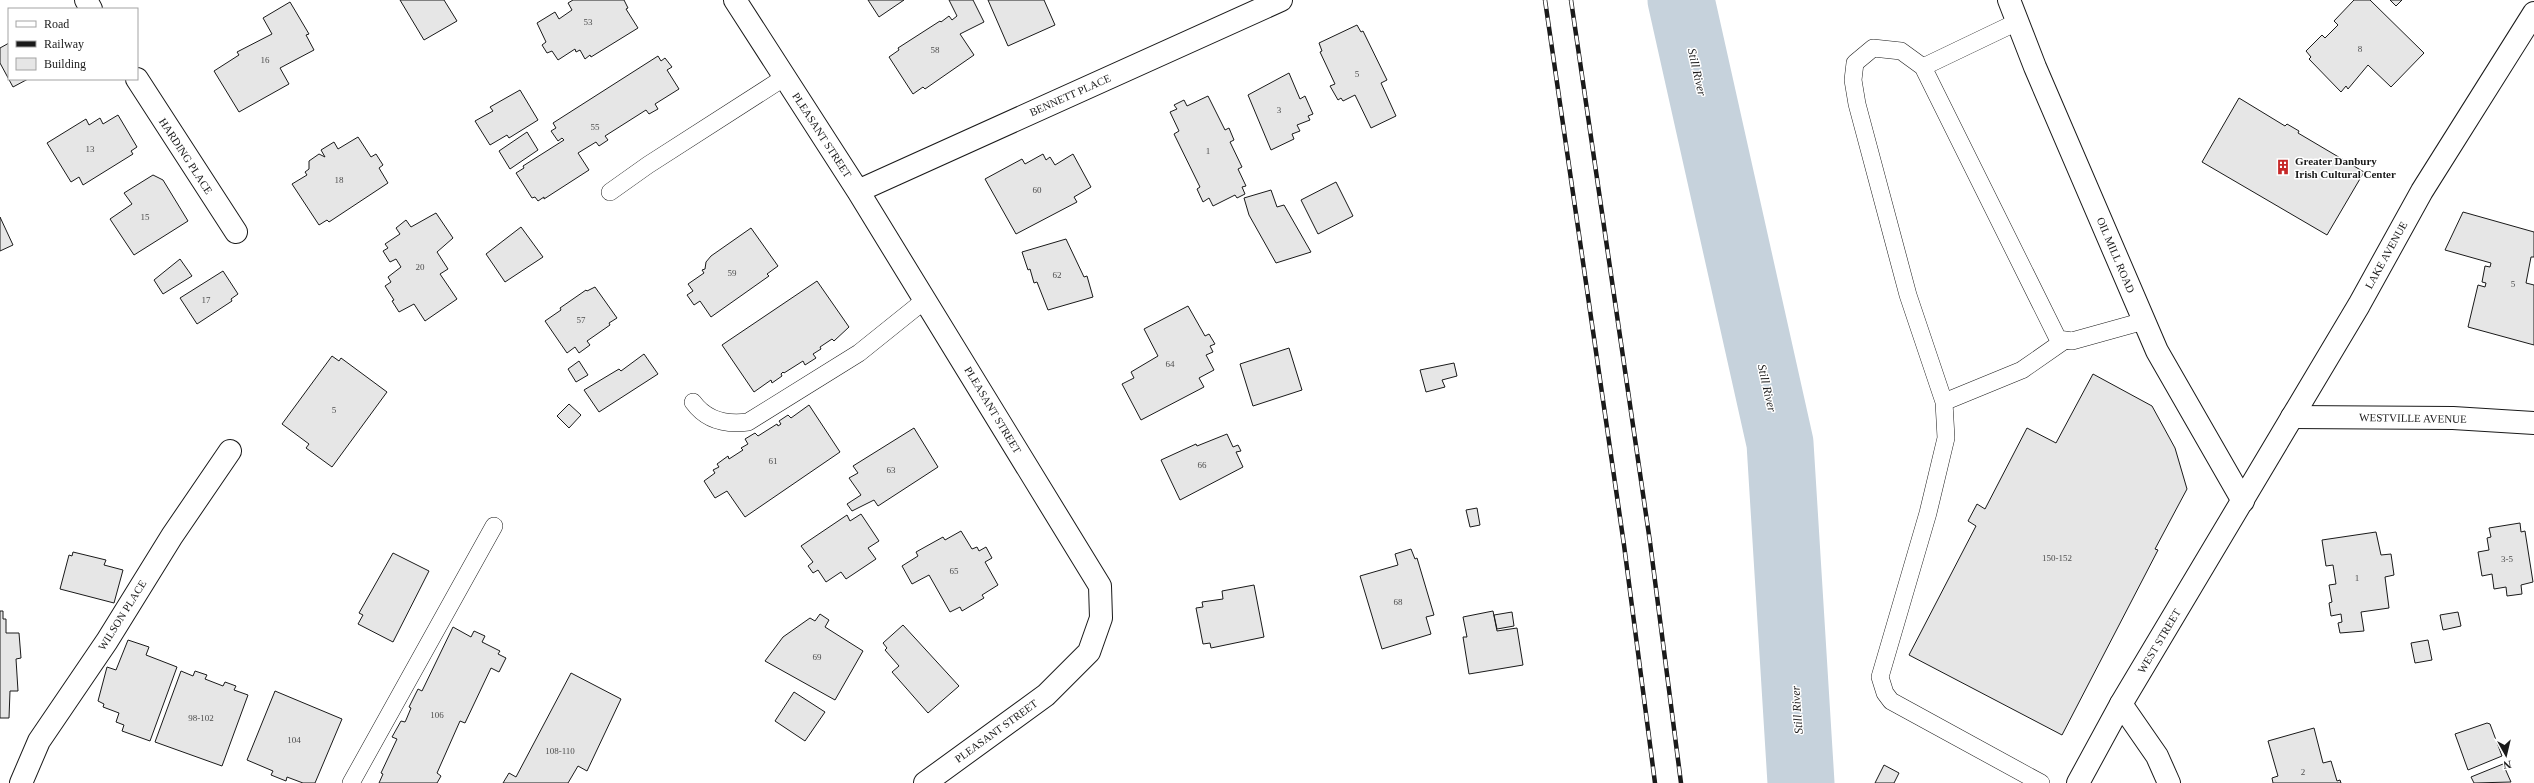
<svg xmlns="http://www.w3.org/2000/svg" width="2534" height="783" font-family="'Times New Roman',serif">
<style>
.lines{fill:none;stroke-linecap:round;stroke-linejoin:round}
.river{stroke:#c6d2dc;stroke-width:67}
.building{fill:#e6e6e6;stroke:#1a1a1a}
.service-casing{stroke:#1a1a1a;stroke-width:18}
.minor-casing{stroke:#1a1a1a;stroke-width:24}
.primary-casing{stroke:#1a1a1a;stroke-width:24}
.service{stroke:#fff;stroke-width:17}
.minor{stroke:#fff;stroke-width:22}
.primary{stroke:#fff;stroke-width:22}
.rail-casing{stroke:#1a1a1a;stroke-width:4.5}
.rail{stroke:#fff;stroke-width:3;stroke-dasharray:9;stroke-linecap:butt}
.labels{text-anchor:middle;stroke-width:3;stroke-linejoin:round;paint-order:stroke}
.number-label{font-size:9px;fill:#4d4d4d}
.street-label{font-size:11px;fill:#1a1a1a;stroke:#fff}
.poi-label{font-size:11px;font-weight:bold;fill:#1a1a1a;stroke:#fff;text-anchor:start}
.water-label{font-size:12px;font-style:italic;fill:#1a1a1a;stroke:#fff}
</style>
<rect width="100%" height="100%" fill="#fff"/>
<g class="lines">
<path class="river" d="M 1681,0 L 1780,443 L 1801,783"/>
</g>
<path class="building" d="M 400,0 L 444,0 L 457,21 L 424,40 Z
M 573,0 L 624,0 L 628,8 L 626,9 L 638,28 L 591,57 L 590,55 L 585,59 L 580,50 L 576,52 L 575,49 L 558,60 L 552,51 L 547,53 L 542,45 L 546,42 L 537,23 L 555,12 L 559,19 L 572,10 L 568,3 Z
M 868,0 L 904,0 L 879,17 Z
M 949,0 L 973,0 L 984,22 L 960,34 L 974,55 L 925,89 L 923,87 L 913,94 L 889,57 L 899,50 L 898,48 L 940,21 L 941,22 L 949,16 L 952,20 L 957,16 Z
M 988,0 L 1044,0 L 1055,25 L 1008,46 Z
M 2354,0 L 2370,0 L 2424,53 L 2391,87 L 2368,65 L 2348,89 L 2346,86 L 2341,92 L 2309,59 L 2311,57 L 2306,51 L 2322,35 L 2325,38 L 2338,25 L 2334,21 Z
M 2390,0 L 2402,0 L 2396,6 Z
M 290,2 L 309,34 L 306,35 L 314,50 L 280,68 L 289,84 L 239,112 L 214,71 L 239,55 L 237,52 L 272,34 L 263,18 Z
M 1357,25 L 1361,32 L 1363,31 L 1387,80 L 1381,83 L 1396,116 L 1371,128 L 1355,95 L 1343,101 L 1341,98 L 1338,100 L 1330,86 L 1335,84 L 1320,52 L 1322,51 L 1319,43 Z
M 9,43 L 9,79 L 28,79 L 13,87 L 0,63 L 0,48 Z
M 658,56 L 661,61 L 665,58 L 672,67 L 667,70 L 679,89 L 655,104 L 658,109 L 649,114 L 646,110 L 605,136 L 608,140 L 599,146 L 596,142 L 578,153 L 589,170 L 544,199 L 544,197 L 538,201 L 535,197 L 532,198 L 516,173 L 524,168 L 523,166 L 564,140 L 562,138 L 558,141 L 551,131 L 556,128 L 553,123 Z
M 1289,73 L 1300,99 L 1305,96 L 1313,114 L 1308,116 L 1310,120 L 1297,125 L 1300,131 L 1292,134 L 1294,139 L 1271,150 L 1248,95 Z
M 520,90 L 538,120 L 509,138 L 507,135 L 490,145 L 475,121 L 493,111 L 490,107 Z
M 1208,96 L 1225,130 L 1229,128 L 1234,140 L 1230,142 L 1242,167 L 1238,169 L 1246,186 L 1242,187 L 1245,194 L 1237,198 L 1235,195 L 1213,206 L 1209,198 L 1203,202 L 1197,189 L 1200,187 L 1174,134 L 1179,131 L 1170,112 L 1177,109 L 1174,105 L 1184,100 L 1187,106 Z
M 2239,98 L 2285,126 L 2287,124 L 2299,131 L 2298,133 L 2364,172 L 2327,235 L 2202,162 Z
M 118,115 L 137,147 L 131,151 L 133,154 L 83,185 L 79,177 L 71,182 L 47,143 L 86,119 L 89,125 L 100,118 L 103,124 Z
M 527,132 L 538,150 L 510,169 L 499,151 Z
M 358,137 L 371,157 L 376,154 L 383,165 L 379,168 L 388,183 L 329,222 L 327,220 L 319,225 L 292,184 L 307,175 L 305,172 L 309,169 L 309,161 L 319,154 L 325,157 L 321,150 L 334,142 L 338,149 Z
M 1043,154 L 1046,160 L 1050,157 L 1055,165 L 1073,154 L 1091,187 L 1074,197 L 1077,202 L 1016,234 L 985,179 L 1022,159 L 1025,164 Z
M 153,175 L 163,180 L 188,221 L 134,255 L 110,219 L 132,204 L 124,193 Z
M 1336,182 L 1353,216 L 1318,234 L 1301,200 Z
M 1271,190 L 1277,207 L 1284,205 L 1311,252 L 1276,263 L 1249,215 L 1244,198 Z
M 2463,212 L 2534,232 L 2534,257 L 2531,257 L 2526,283 L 2534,285 L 2534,345 L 2468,327 L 2478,285 L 2485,287 L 2486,283 L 2482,282 L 2485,266 L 2490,267 L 2491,263 L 2445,250 Z
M 436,213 L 453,238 L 437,252 L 448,269 L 440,274 L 457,299 L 425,321 L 414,304 L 399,312 L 392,301 L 394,300 L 385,286 L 391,282 L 388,277 L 401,267 L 396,259 L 390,262 L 383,251 L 388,248 L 385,244 L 400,234 L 396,228 L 406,220 L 411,227 Z
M 0,217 L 13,245 L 0,251 Z
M 521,227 L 543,257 L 505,282 L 486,254 Z
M 751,228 L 778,266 L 767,274 L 769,276 L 711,317 L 700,301 L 694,305 L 687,295 L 693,291 L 688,284 L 704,273 L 702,270 L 705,269 L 706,262 L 711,256 Z
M 1066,239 L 1084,277 L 1087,276 L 1093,297 L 1048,310 L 1037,282 L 1034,283 L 1030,269 L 1028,270 L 1022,252 Z
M 180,259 L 192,276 L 163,294 L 154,280 Z
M 223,271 L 238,294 L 231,299 L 232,301 L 197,324 L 180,298 Z
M 817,281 L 849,327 L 834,341 L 832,339 L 820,347 L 821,349 L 813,354 L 816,358 L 805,365 L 803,361 L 784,373 L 783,372 L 781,374 L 782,376 L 772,383 L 771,380 L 754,392 L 722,345 Z
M 595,287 L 617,318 L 609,323 L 610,325 L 587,341 L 590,345 L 579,353 L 575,347 L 567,353 L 545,321 L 561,310 L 560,308 L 586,290 L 587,291 Z
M 1188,306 L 1205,336 L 1209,334 L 1215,344 L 1210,346 L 1213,352 L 1206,355 L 1214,370 L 1199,378 L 1204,387 L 1141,420 L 1122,384 L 1134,378 L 1131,372 L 1158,356 L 1144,329 Z
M 1289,348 L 1302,390 L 1253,406 L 1240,364 Z
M 644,354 L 658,374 L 599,412 L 584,390 L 619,369 L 621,371 Z
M 332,356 L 339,361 L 341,358 L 387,392 L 332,467 L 306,448 L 309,444 L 282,424 Z
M 579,361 L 588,375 L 576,382 L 568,369 Z
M 1454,363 L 1457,376 L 1442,380 L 1445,387 L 1426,392 L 1420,370 Z
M 2093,374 L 2152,406 L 2175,448 L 2187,489 L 2155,549 L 2158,550 L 2062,735 L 1909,655 L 1976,526 L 1968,521 L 1977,504 L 1985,509 L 2027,428 L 2056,443 Z
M 569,404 L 581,415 L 569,428 L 557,416 Z
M 809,405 L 840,452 L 745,517 L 727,491 L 715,498 L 704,481 L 715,473 L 713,470 L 719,467 L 717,464 L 728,456 L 729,459 L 743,450 L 741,448 L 748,444 L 745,439 L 755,433 L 758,436 L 777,424 L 778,426 L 781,424 L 779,421 L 788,415 L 791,418 Z
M 914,428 L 938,467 L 878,506 L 874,500 L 852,511 L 847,504 L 861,495 L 849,478 L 858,473 L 853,466 Z
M 1227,434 L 1233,447 L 1238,445 L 1241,451 L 1236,452 L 1243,467 L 1180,500 L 1161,460 L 1196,444 L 1197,446 Z
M 1477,508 L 1480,525 L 1470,527 L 1466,510 Z
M 861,514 L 879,541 L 868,548 L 876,559 L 846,579 L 841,572 L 826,582 L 818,570 L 813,573 L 808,566 L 813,562 L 801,546 L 847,515 L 850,521 Z
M 2520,523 L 2521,532 L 2525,531 L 2533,582 L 2521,585 L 2522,594 L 2507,596 L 2506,587 L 2494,589 L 2492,574 L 2482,576 L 2478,552 L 2489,550 L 2487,538 L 2491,537 L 2489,528 Z
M 961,531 L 972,549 L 977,547 L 979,551 L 986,547 L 992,558 L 985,562 L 998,585 L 982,595 L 984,598 L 962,611 L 960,607 L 950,612 L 929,575 L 912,584 L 902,566 L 918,556 L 916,552 L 943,537 L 945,540 Z
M 2376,532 L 2381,555 L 2391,554 L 2394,575 L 2385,577 L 2389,608 L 2361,612 L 2364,631 L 2340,633 L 2338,623 L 2342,622 L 2341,614 L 2331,616 L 2329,603 L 2332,602 L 2329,585 L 2336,584 L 2333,565 L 2326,566 L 2322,540 Z
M 1411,549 L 1415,559 L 1417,558 L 1434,615 L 1426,617 L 1431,634 L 1382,649 L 1360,576 L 1398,565 L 1395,554 Z
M 73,552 L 106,560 L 104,565 L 123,570 L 114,603 L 60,589 L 69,555 L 72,556 Z
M 393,553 L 429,571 L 393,642 L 358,624 L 363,615 L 359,613 Z
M 1254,585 L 1264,637 L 1211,648 L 1210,643 L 1203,644 L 1196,608 L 1203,607 L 1202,602 L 1223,599 L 1222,591 Z
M 0,611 L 3,611 L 3,619 L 6,619 L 6,633 L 19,633 L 21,658 L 16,659 L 18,691 L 10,691 L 9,718 L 0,718 Z
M 1493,611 L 1497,631 L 1517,628 L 1523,665 L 1469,674 L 1463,637 L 1467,637 L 1463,617 Z
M 1512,612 L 1514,626 L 1497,629 L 1494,615 Z
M 2458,612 L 2461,626 L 2443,630 L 2440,615 Z
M 820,614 L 829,620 L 825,627 L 863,651 L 835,700 L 765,661 L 783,637 L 810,618 L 815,621 Z
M 903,625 L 959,686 L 928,713 L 892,672 L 899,666 L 885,650 L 887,648 L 883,643 Z
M 453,627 L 471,637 L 474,631 L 485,636 L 482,642 L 500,651 L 498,654 L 506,658 L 499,672 L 491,668 L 465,723 L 460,721 L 437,773 L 441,776 L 437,783 L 379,783 L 383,774 L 381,773 L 397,739 L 392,737 L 401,721 L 405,722 L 406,720 L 411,708 L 409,707 L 418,689 L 422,691 Z
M 128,640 L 149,647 L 146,655 L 177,667 L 150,741 L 122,731 L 124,725 L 116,722 L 119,713 L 103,707 L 104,704 L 98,701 L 107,667 L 116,670 Z
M 2428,640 L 2432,660 L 2415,663 L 2411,643 Z
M 181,671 L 193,676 L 195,671 L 207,675 L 205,679 L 223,686 L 225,682 L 236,686 L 234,690 L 248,695 L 222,766 L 155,742 Z
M 571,673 L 621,699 L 587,771 L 578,766 L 568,783 L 503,783 L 509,773 L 516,777 Z
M 275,691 L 342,719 L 315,783 L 303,783 L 287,777 L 286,781 L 271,775 L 273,771 L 247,760 Z
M 794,692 L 825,712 L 805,741 L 775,721 Z
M 2487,723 L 2490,724 L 2502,756 L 2468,770 L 2455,734 Z
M 2314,728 L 2323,763 L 2331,761 L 2337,781 L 2340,780 L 2341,783 L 2273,783 L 2272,778 L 2278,776 L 2268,741 Z
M 2503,764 L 2511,782 L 2474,783 L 2471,777 Z
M 1884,765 L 1899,773 L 1894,783 L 1875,783 Z"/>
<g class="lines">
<defs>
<path id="service" d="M 2017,22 L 1923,67 L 2058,339 L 2072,341 L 2144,321
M 1923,67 L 1901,51 L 1873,48 L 1855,63 L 1853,80 L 1857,104 L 1908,295 L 1944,402 L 1946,438 L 1928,513 L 1880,677 L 1885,693 L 1891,701 L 2041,783
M 610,192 L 648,165 L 785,77
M 693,402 C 706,420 726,425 748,422 L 859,353 L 925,300
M 1944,402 L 2022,370 L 2065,340
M 351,783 L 494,526"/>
<path id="minor" d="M 86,0 L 91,9
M 735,0 L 858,191 L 1100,586 L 1101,618 L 1089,652 L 1046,695 L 925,783
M 2009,0 L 2035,67 L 2157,351 L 2243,501
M 137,79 L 236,232
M 858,191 L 1281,0
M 2292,417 L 2453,418 L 2534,423
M 2121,704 L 2157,756 L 2169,783
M 21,783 L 39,741 L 107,641 L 172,536 L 230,451"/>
<path id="primary" d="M 2078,783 L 2121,704 L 2359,305 L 2422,191 L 2534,13"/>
</defs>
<use href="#service" class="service-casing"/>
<use href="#minor" class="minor-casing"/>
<use href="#primary" class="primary-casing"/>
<use href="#service" class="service"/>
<use href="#minor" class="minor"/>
<use href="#primary" class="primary"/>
<defs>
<path id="rail" d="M 1545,0 L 1624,545 L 1655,783
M 1571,0 L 1650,542 L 1681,783"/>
</defs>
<use href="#rail" class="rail-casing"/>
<use href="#rail" class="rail"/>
</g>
<defs>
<symbol id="building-bare" viewBox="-9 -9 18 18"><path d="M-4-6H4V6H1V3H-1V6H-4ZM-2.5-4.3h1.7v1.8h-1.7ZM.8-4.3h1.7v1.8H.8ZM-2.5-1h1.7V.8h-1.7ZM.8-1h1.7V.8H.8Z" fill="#c62828" stroke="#fff" stroke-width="2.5" paint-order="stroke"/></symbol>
</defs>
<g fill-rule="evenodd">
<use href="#building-bare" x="2272" y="156" width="22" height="22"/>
</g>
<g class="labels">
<g class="number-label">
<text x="588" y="25">53</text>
<text x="2360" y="52">8</text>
<text x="935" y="53">58</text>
<text x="265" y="63">16</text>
<text x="1357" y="77">5</text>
<text x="1279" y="113">3</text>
<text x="595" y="130">55</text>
<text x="90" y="152">13</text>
<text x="1208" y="154">1</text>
<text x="339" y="183">18</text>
<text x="1037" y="193">60</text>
<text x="145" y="220">15</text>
<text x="420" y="270">20</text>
<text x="732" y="276">59</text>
<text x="1057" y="278">62</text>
<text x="2513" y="287">5</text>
<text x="206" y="303">17</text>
<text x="581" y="323">57</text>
<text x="1170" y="367">64</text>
<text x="334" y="413">5</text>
<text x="773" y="464">61</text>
<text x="1202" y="468">66</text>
<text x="891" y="473">63</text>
<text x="2057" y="561">150-152</text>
<text x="2507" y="562">3-5</text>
<text x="954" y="574">65</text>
<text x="2357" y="581">1</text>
<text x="1398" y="605">68</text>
<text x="817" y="660">69</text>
<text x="437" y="718">106</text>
<text x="201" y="721">98-102</text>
<text x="294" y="743">104</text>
<text x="560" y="754">108-110</text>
<text x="2303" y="775">2</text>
</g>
<g class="street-label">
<text transform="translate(1070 95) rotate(-24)" y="4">BENNETT PLACE</text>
<text transform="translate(822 135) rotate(57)" y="4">PLEASANT STREET</text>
<text transform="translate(186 156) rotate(57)" y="4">HARDING PLACE</text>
<text transform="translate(2116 255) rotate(67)" y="4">OIL MILL ROAD</text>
<text transform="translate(2386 255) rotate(-61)" y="4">LAKE AVENUE</text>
<text transform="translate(993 410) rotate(59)" y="4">PLEASANT STREET</text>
<text transform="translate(2413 418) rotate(1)" y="4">WESTVILLE AVENUE</text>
<text transform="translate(122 615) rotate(-58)" y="4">WILSON PLACE</text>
<text transform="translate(2159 641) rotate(-59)" y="4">WEST STREET</text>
<text transform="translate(996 731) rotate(-36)" y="4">PLEASANT STREET</text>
</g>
<g class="poi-label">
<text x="2295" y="165">Greater Danbury<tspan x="2295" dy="13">Irish Cultural Center</tspan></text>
</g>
<g class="water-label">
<text transform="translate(1697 72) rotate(77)" y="4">Still River</text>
<text transform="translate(1767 388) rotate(77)" y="4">Still River</text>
<text transform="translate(1797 710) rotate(-94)" y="4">Still River</text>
</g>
</g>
<rect x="8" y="8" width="130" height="72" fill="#ffffff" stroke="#a3a3a3"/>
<rect x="16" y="21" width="20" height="6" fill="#ffffff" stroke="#a3a3a3"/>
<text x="44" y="28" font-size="12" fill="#1a1a1a">Road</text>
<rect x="16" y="41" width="20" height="6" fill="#1a1a1a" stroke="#a3a3a3"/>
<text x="44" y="48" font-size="12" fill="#1a1a1a">Railway</text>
<rect x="16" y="58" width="20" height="12" fill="#e6e6e6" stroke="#a3a3a3"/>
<text x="44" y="68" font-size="12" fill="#1a1a1a">Building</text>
<g transform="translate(2506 755) rotate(172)" stroke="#ffffff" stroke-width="3" paint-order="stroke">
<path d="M0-3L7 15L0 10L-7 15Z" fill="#1a1a1a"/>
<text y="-6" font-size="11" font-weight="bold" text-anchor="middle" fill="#1a1a1a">N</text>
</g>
</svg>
